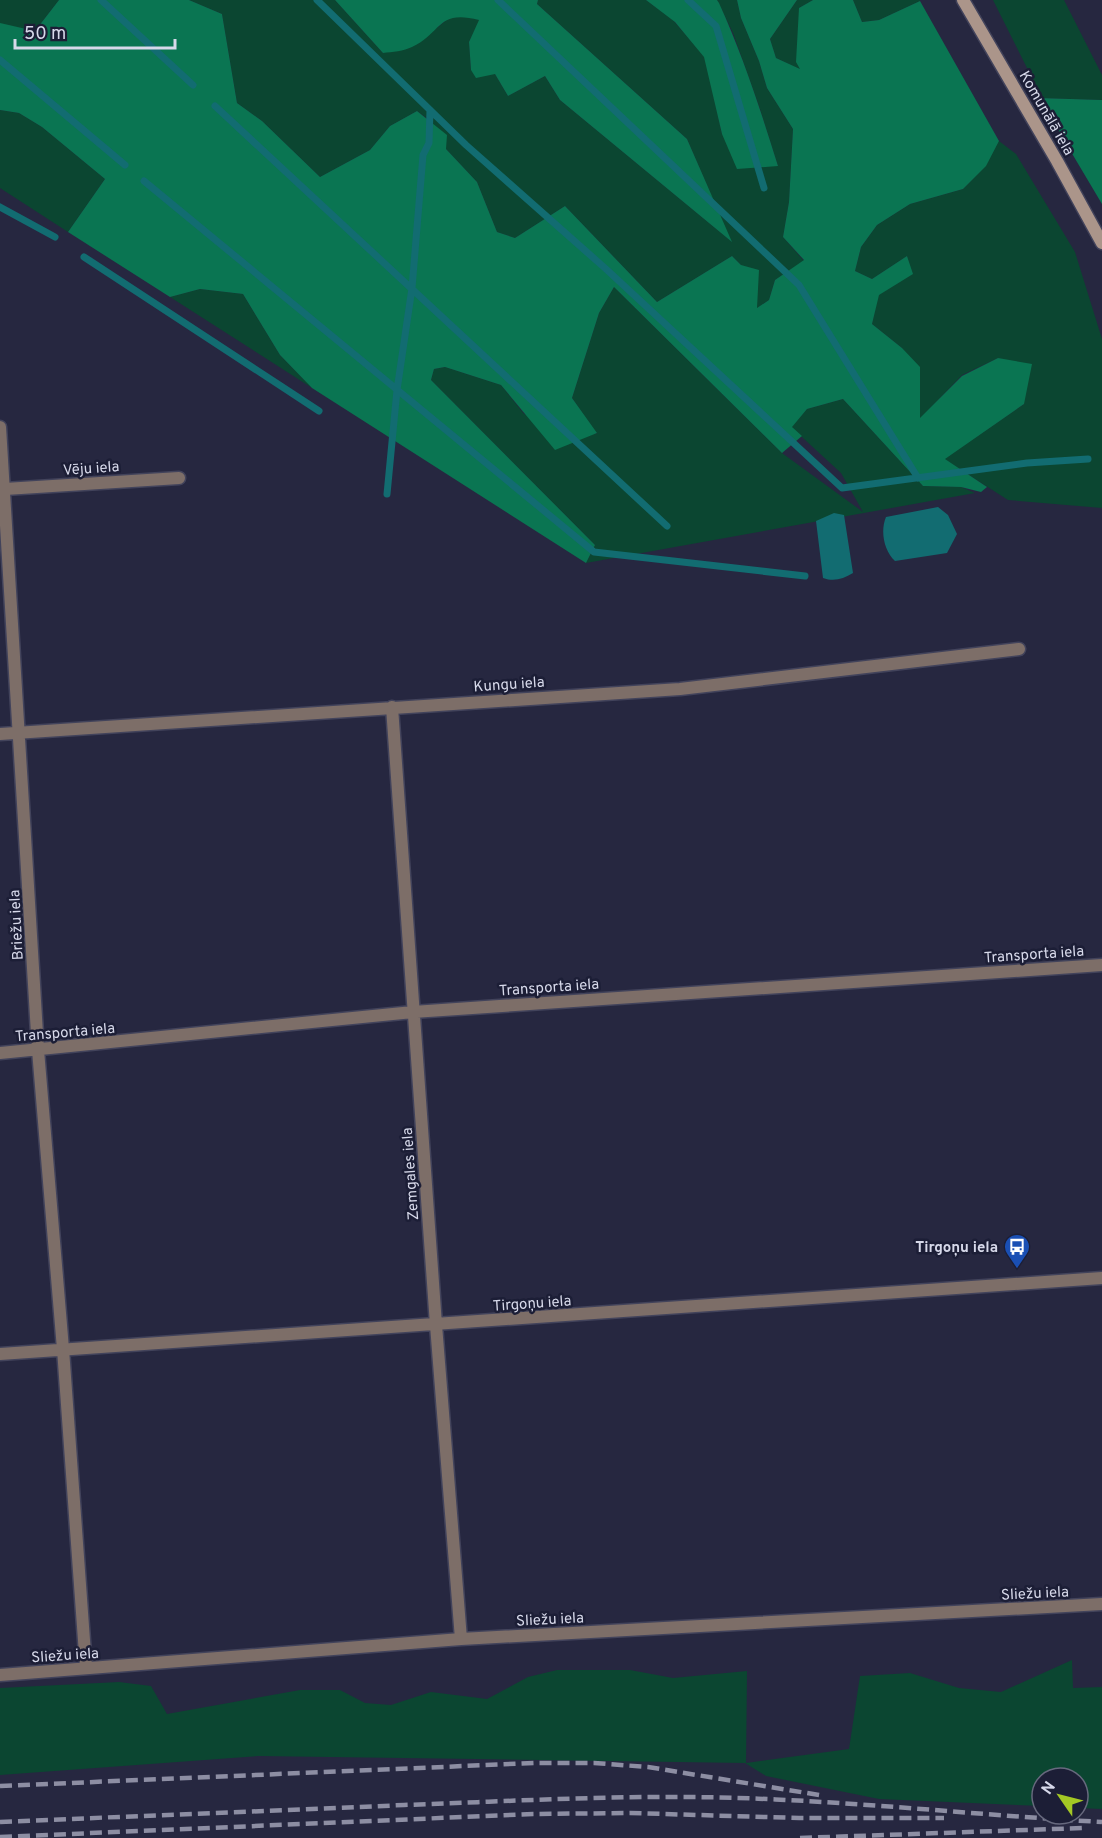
<svg xmlns="http://www.w3.org/2000/svg" width="1102" height="1838" font-family="Overpass,sans-serif">
<style>
.green{fill:#0b4631}
.forest{fill:#0a7552}
.water{fill:#126c71}
.lines{fill:none;stroke-linecap:round;stroke-linejoin:round}
.stream{stroke:#126c71;stroke-width:7}
.street-casing{stroke:#42435b;stroke-width:15}
.secondary-casing{stroke:#42435b;stroke-width:15}
.street{stroke:#7d6e68;stroke-width:12}
.secondary{stroke:#ab958a;stroke-width:12}
.rail{stroke:#8d8ea3;stroke-width:4.5;stroke-dasharray:12 6;stroke-linecap:butt}
.labels{text-anchor:middle;stroke-width:5;stroke-linejoin:round;paint-order:stroke}
.street-label{font-size:15px;fill:#d7d9ea;stroke:#1c1e36}
.poi-label{font-size:15px;font-weight:bold;fill:#d7d9ea;stroke:#1c1e36;text-anchor:end}
</style>
<rect width="100%" height="100%" fill="#262740"/>
<path class="green" d="M 0,0 L 59,0 L 35,31 L 0,24 Z
M 189,0 L 335,0 L 383,53 L 438,27 L 449,18 L 465,16 L 480,20 L 469,42 L 471,70 L 495,74 L 508,96 L 545,76 L 560,100 L 731,241 L 687,139 L 537,4 L 538,0 L 646,0 L 672,19 L 705,57 L 722,134 L 778,166 L 759,106 L 733,33 L 717,0 L 737,0 L 741,18 L 759,61 L 767,88 L 793,129 L 789,202 L 783,237 L 804,261 L 775,280 L 769,300 L 756,309 L 741,265 L 732,256 L 657,302 L 565,206 L 515,238 L 497,232 L 477,182 L 446,149 L 428,119 L 417,111 L 390,126 L 370,150 L 320,177 L 262,121 L 237,103 L 222,14 Z
M 797,0 L 813,0 L 799,8 L 801,70 L 776,58 L 770,39 Z
M 853,0 L 920,0 L 920,1 L 879,20 L 862,22 Z
M 993,0 L 1064,0 L 1102,75 L 1102,100 L 1039,98 L 1027,68 Z
M 0,110 L 19,113 L 42,127 L 105,179 L 68,232 L 0,188 Z
M 999,141 L 1016,154 L 1075,252 L 1102,339 L 1102,508 L 1008,500 L 944,459 L 1024,404 L 998,358 L 962,375 L 920,419 L 902,348 L 872,324 L 878,295 L 912,274 L 907,256 L 872,279 L 855,271 L 861,247 L 877,225 L 910,204 L 963,189 L 985,166 Z
M 614,287 L 782,453 L 863,512 L 841,473 L 791,427 L 807,409 L 843,399 L 923,486 L 961,487 L 975,493 L 586,563 L 595,545 L 431,380 L 434,369 L 445,367 L 501,385 L 524,414 L 597,434 L 572,398 L 599,313 Z
M 200,289 L 243,294 L 280,355 L 312,388 L 170,297 Z
M 1072,1660 L 1073,1688 L 1102,1687 L 1102,1809 L 1078,1808 L 1078,1778 L 1042,1778 L 1042,1806 L 879,1799 L 766,1776 L 745,1763 L 259,1756 L 0,1775 L 0,1688 L 119,1682 L 151,1686 L 167,1714 L 300,1690 L 340,1690 L 365,1703 L 391,1705 L 431,1692 L 487,1699 L 528,1677 L 557,1670 L 630,1670 L 673,1678 L 747,1671 L 746,1763 L 849,1749 L 860,1676 L 910,1673 L 959,1688 L 1001,1692 Z"/>
<path class="forest" d="M 59,0 L 189,0 L 222,14 L 237,103 L 262,121 L 320,177 L 370,150 L 390,126 L 417,111 L 447,135 L 446,149 L 477,182 L 497,232 L 515,238 L 565,206 L 657,302 L 732,256 L 741,265 L 759,270 L 757,308 L 769,300 L 775,280 L 804,260 L 783,237 L 789,202 L 793,129 L 767,88 L 759,61 L 741,18 L 737,0 L 797,0 L 770,39 L 776,58 L 800,69 L 796,62 L 799,8 L 813,0 L 853,0 L 862,22 L 879,20 L 920,1 L 999,141 L 986,166 L 963,189 L 910,204 L 877,225 L 861,247 L 855,271 L 872,279 L 907,256 L 913,274 L 879,295 L 872,324 L 902,348 L 920,367 L 920,418 L 962,376 L 998,358 L 1032,364 L 1024,404 L 945,459 L 987,487 L 981,492 L 961,487 L 923,486 L 843,399 L 807,409 L 792,427 L 802,436 L 782,453 L 614,287 L 599,313 L 572,398 L 597,433 L 555,450 L 501,385 L 445,367 L 434,369 L 431,380 L 595,545 L 586,563 L 312,388 L 280,355 L 243,294 L 200,289 L 170,297 L 68,232 L 105,179 L 42,127 L 19,113 L 0,110 L 0,23 L 35,31 Z
M 335,0 L 538,0 L 537,4 L 687,139 L 732,242 L 560,100 L 545,76 L 508,96 L 495,74 L 476,78 L 471,70 L 469,42 L 479,20 C 437,9 442,33 412,47 C 404,51 392,52 383,53 Z
M 646,0 L 717,0 L 719,3 C 743,56 761,111 778,166 L 737,169 L 722,134 L 704,57 L 675,22 Z
M 1039,98 L 1102,100 L 1102,204 Z"/>
<path class="water" d="M 938,507 L 948,515 L 957,534 L 947,553 L 895,561 C 884,551 880,531 886,517 Z
M 834,513 L 844,515 L 853,573 C 843,579 834,582 823,578 L 816,521 Z"/>
<g class="lines">
<path class="stream" d="M 101,0 L 193,85
M 317,0 L 466,145 L 606,269 L 842,488 L 1027,463 L 1088,459
M 498,0 L 799,285 L 918,478
M 688,0 L 716,26 L 764,188
M 0,60 L 125,165
M 215,106 L 667,526
M 144,181 L 594,552 L 805,576
M 0,207 L 55,237
M 84,257 L 319,411
M 387,494 L 397,390 L 412,288 L 423,155 L 429,143 L 430,110"/>
<defs>
<path id="street" d="M 0,427 L 38,1050 L 63,1349 L 86,1668
M 5,489 L 179,478
M 392,707 L 436,1325 L 461,1639
M 0,734 L 680,689 L 1019,649
M 0,1053 L 413,1012 L 1102,965
M 0,1354 L 1102,1278
M 0,1675 L 461,1639 L 1102,1604"/>
<path id="secondary" d="M 963,0 L 1057,161 L 1102,243"/>
</defs>
<use href="#street" class="street-casing"/>
<use href="#secondary" class="secondary-casing"/>
<use href="#street" class="street"/>
<use href="#secondary" class="secondary"/>
<path class="rail" d="M 0,1786 L 534,1763 L 594,1763 L 648,1767 L 825,1796
M 0,1822 C 135,1816 270,1811 404,1805 C 491,1802 578,1797 665,1797 C 811,1796 956,1814 1102,1822
M 0,1837 L 533,1814 L 630,1813 L 799,1818 L 944,1818
M 800,1838 L 1082,1828"/>
</g>
<defs>
<symbol id="bus-pin" viewBox="-11 -11 22 30"><path d="M0 17L-7.5 6A9.5 9.5 0 1 1 7.5 6Z" fill="#1a4fb4" stroke="#1c1e36"/><path d="M-5-6H5V4H4V6H2V4H-2V6H-4V4H-5ZM-3.5-4V0h7V-4ZM-3.5 1.2v1.5H-2V1.2ZM2 1.2v1.5H3.5V1.2Z" fill="#fff"/></symbol>
</defs>
<g fill-rule="evenodd">
<use href="#bus-pin" x="1002" y="1232" width="30" height="40"/>
</g>
<g class="labels">
<g class="street-label">
<text transform="translate(1047 113) rotate(60)" y="5">Komunālā iela</text>
<text transform="translate(91 468) rotate(-4)" y="5">Vēju iela</text>
<text transform="translate(509 684) rotate(-4)" y="5">Kungu iela</text>
<text transform="translate(16 925) rotate(-93)" y="5">Briežu iela</text>
<text transform="translate(1034 954) rotate(-4)" y="5">Transporta iela</text>
<text transform="translate(549 987) rotate(-4)" y="5">Transporta iela</text>
<text transform="translate(65 1032) rotate(-5)" y="5">Transporta iela</text>
<text transform="translate(410 1174) rotate(-94)" y="5">Zemgales iela</text>
<text transform="translate(532 1303) rotate(-4)" y="5">Tirgoņu iela</text>
<text transform="translate(1035 1593) rotate(-3)" y="5">Sliežu iela</text>
<text transform="translate(550 1619) rotate(-3)" y="5">Sliežu iela</text>
<text transform="translate(65 1655) rotate(-4)" y="5">Sliežu iela</text>
</g>
<g class="poi-label">
<text x="998" y="1252">Tirgoņu iela</text>
</g>
</g>
<g transform="translate(1060 1796) rotate(305)"><circle r="28" fill="#1c1e36" stroke="#67697e" stroke-width="1.5"/>
<path d="M0-4.5L10 22L0 15L-10 22Z" fill="#a4c824"/>
<text y="-9" font-size="16" font-weight="bold" text-anchor="middle" fill="#d7d9ea">N</text>
</g>
<path d="M15 39v9h160v-9" fill="none" stroke="#d7d9ea" stroke-width="3"/>
<text x="24" y="39" font-size="18" fill="#d7d9ea" stroke="#1c1e36" stroke-width="4.5" paint-order="stroke">50 m</text>
</svg>
